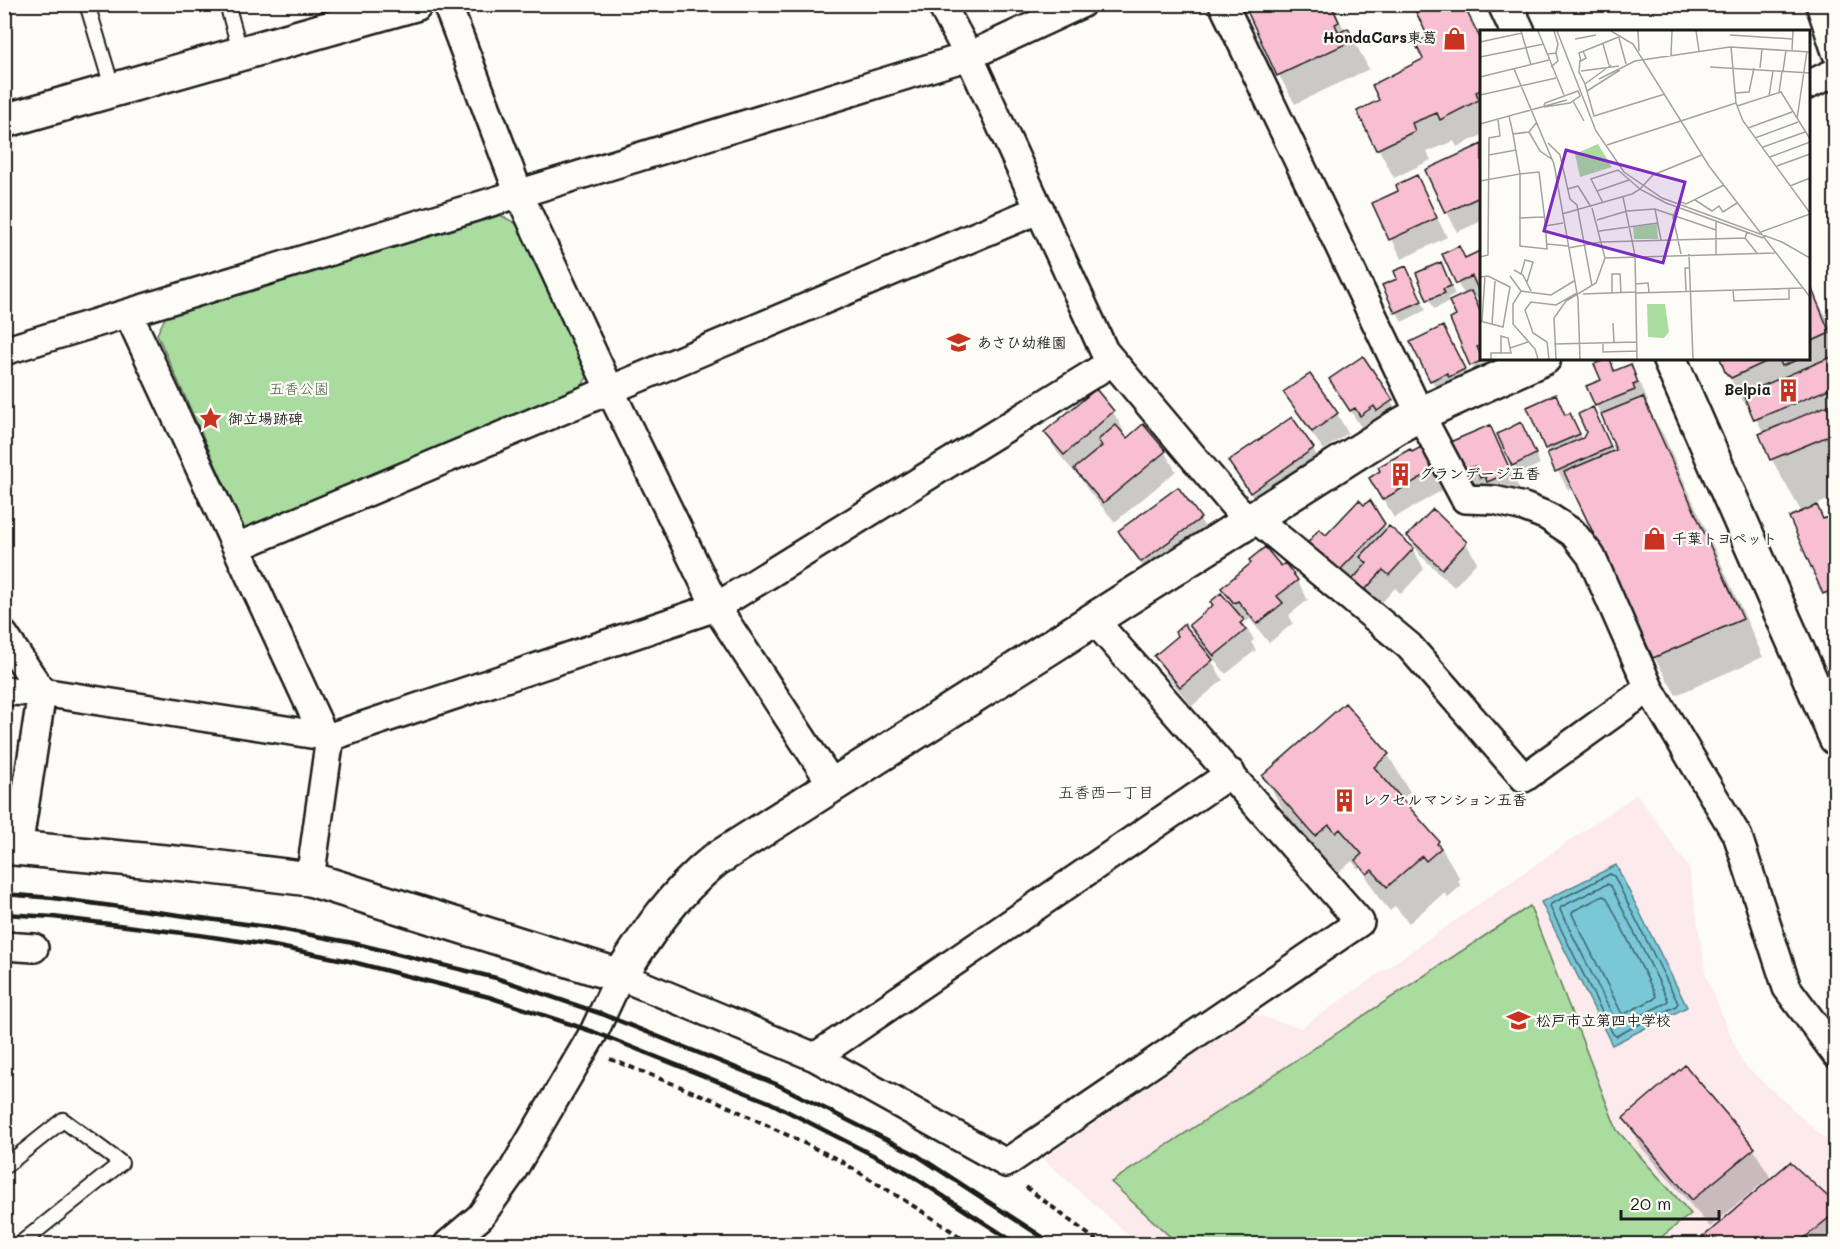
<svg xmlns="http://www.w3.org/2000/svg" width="1840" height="1249" font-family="Mali,'Klee One',sans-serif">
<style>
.built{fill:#fceaec}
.green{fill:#a9dc9e;stroke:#627c5d;stroke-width:1.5}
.water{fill:#79c7d7;stroke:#54838c;stroke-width:1.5}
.shadow{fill:#0003}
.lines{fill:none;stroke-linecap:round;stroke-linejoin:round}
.shore{stroke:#416067;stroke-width:1.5}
.building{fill:#f8bfd3;stroke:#1c1c1c;stroke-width:1.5}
.lane-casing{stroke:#1c1c1c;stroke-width:18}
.street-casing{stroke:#1c1c1c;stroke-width:32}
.secondary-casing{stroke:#1c1c1c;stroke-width:38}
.path{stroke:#1c1c1c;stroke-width:4;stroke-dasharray:6 4.5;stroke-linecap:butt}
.lane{stroke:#fdfcf7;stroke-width:14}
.street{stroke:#fdfcf7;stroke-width:27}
.secondary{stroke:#fdfcf7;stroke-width:33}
.rail{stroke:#1c1c1c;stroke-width:4.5}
.labels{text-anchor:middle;stroke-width:4.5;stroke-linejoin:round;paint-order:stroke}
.poi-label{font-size:15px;font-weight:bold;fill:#1c1c1c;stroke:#fdfcf7;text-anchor:start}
.park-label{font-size:15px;fill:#4d5f4a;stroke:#fdfcf7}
.neighbourhood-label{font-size:16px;fill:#1c1c1c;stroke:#fdfcf7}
.inset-road{fill:none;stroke:#a3a29f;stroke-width:1.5}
.view{fill:#7b2cbf;fill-opacity:0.15;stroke:#7b2cbf;stroke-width:3}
.inset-edge{fill:none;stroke:#1c1c1c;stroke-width:3}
</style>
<rect width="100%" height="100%" fill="#fdfcf7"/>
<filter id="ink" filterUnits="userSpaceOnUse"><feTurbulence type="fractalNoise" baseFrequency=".0167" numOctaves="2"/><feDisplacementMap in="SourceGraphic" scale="12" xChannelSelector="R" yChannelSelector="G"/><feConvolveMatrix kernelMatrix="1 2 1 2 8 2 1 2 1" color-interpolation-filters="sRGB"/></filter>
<g filter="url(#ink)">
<path class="built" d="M 1637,794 L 1689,868 L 1706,976 L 1742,1063 L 1835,1148 L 1835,1244 L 1139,1244 L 1043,1159 L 1253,1014 L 1301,1028 Z"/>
<path class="green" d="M 500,215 L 521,226 L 588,375 L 580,390 L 244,528 L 157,334 L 165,318 Z
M 1530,906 L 1617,1130 L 1691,1214 L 1652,1244 L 1178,1244 L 1111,1182 Z"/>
<path class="water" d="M 1616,865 L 1687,1007 L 1612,1045 L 1541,902 Z"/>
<path class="shadow" d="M 1245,4 L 1332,4 L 1345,31 L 1348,30 L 1369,69 L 1295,104 L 1279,75 Z
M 1413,4 L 1464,4 L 1482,40 L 1482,135 L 1457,147 L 1454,141 L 1427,152 L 1431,160 L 1394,178 L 1359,111 L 1381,101 L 1425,60 L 1430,38 Z
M 1482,146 L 1482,221 L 1457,232 L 1427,171 Z
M 1416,177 L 1447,237 L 1402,259 L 1374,204 L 1400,192 Z
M 1482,253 L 1482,296 L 1474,299 L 1482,312 L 1482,358 L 1493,358 L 1494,363 L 1483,384 L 1472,365 L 1452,319 L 1458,317 L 1465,295 L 1457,283 L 1465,260 Z
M 1445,273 L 1455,295 L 1447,298 L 1449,302 L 1434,309 L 1418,274 Z
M 1410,277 L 1426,310 L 1402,322 L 1384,286 Z
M 1808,289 L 1810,289 L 1827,317 L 1836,339 L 1836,497 L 1815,505 L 1824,521 L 1836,516 L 1836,612 L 1825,593 L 1802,513 L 1772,460 L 1761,435 L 1764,434 L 1750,406 L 1743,401 L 1726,371 L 1722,358 L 1808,358 Z
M 1412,343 L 1453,347 L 1475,389 L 1442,400 Z
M 1363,358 L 1403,420 L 1372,434 L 1367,426 L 1362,429 L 1331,380 Z
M 1609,360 L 1616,372 L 1630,366 L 1641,385 L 1648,402 L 1645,404 L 1664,436 L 1763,657 L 1676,695 L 1654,657 L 1574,488 L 1568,490 L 1546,448 L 1555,396 L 1567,416 L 1570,415 L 1583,440 L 1588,432 L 1593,409 L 1614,452 L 1618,451 L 1596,405 Z
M 1095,391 L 1113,412 L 1124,431 L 1121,434 L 1127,440 L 1164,451 L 1176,471 L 1115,522 L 1087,489 L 1077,471 L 1075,473 L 1057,452 L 1046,433 Z
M 1285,392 L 1337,414 L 1348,433 L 1324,450 L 1296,412 Z
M 1490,427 L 1501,446 L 1520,491 L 1500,501 L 1492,496 L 1486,485 L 1476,490 L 1465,470 Z
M 1526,433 L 1540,464 L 1519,474 L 1514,465 Z
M 1423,448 L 1446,488 L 1394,518 L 1371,478 Z
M 1313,449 L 1324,468 L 1262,511 L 1230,462 Z
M 1178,489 L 1200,519 L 1211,538 L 1154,581 L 1131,551 L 1120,532 Z
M 1369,502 L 1387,531 L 1389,528 L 1413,549 L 1424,569 L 1401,594 L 1395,588 L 1376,609 L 1365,599 L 1356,584 L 1351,589 L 1320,564 L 1326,537 Z
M 1409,536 L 1466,543 L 1477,562 L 1454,587 L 1420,555 Z
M 1280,568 L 1297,580 L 1308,600 L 1289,615 L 1293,623 L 1269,643 L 1250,619 L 1246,622 L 1242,617 L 1241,618 L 1254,640 L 1251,642 L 1256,650 L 1226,674 L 1212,657 L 1210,658 L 1223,680 L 1192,706 L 1167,676 L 1156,657 L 1204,648 L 1190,625 L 1236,610 L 1223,588 Z
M 1345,705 L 1388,755 L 1410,792 L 1401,800 L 1438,842 L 1460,879 L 1458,881 L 1461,886 L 1448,897 L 1444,893 L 1409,923 L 1395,906 L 1390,911 L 1378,897 L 1361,867 L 1358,869 L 1352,861 L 1338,873 L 1285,813 L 1264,776 Z
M 1625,1118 L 1753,1148 L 1770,1177 L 1710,1227 L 1641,1147 Z
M 1790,1164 L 1836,1206 L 1836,1244 L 1697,1244 Z"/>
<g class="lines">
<path class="shore" d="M 1610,874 L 1614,876 L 1678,1003 L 1676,1006 L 1616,1036 L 1613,1034 L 1550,907 L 1551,904 Z
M 1607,884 L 1611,886 L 1668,1000 L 1666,1003 L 1619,1026 L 1617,1024 L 1560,910 L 1561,907 Z
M 1603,896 L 1607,898 L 1656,996 L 1654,999 L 1624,1014 L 1621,1012 L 1572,914 L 1573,911 Z"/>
</g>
<path class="building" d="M 1244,4 L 1331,4 L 1339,22 L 1335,24 L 1339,33 L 1348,28 L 1354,40 L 1277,76 Z
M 1412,4 L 1463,4 L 1482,42 L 1482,90 L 1476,92 L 1479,100 L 1440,120 L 1437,113 L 1412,123 L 1415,131 L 1376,150 L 1357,111 L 1379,100 L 1372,85 L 1423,59 L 1415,43 L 1428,37 Z
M 1482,144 L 1482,196 L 1445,213 L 1425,170 Z
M 1417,175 L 1437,218 L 1389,240 L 1372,203 L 1398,191 L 1396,185 Z
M 1459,246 L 1465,258 L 1482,250 L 1480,294 L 1472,276 L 1456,284 L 1442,254 Z
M 1441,262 L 1451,286 L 1443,289 L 1445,293 L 1427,300 L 1416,273 Z
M 1406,266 L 1422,301 L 1395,313 L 1382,285 L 1397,279 L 1394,271 Z
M 1811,287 L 1830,333 L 1808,343 L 1808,288 Z
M 1471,291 L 1482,315 L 1482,345 L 1477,347 L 1483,360 L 1470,366 L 1450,319 L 1456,316 L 1449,301 Z
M 1443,326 L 1465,369 L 1449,377 L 1447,373 L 1430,381 L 1410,342 Z
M 1836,355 L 1836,386 L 1754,420 L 1743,394 Z
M 1363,356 L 1393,400 L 1377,411 L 1374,406 L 1360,416 L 1355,408 L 1350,411 L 1329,379 Z
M 1610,358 L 1614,371 L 1631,364 L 1638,383 L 1633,385 L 1635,390 L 1595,406 L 1586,386 L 1601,380 L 1594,364 Z
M 1720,358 L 1774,358 L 1731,378 L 1725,372 Z
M 1782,358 L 1802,358 L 1782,366 L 1779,359 Z
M 1310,374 L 1338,413 L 1312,432 L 1283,392 Z
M 1096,389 L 1114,411 L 1064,455 L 1044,432 Z
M 1556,394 L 1565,415 L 1570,413 L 1580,434 L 1545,449 L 1527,407 Z
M 1643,397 L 1743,619 L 1653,658 L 1564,472 L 1616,450 L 1601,414 Z
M 1836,402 L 1836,433 L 1770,460 L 1759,434 Z
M 1593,407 L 1611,447 L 1555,472 L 1547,453 L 1583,438 L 1586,432 L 1578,414 Z
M 1292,417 L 1314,448 L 1250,493 L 1228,461 Z
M 1521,422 L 1536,454 L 1512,466 L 1497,434 Z
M 1143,424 L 1166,451 L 1103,503 L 1074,469 L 1102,446 L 1098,440 L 1116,425 L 1127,438 Z
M 1490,425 L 1511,472 L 1487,482 L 1485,476 L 1480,478 L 1475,466 L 1463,471 L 1450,442 Z
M 1423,446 L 1436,469 L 1382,500 L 1369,478 L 1380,471 L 1378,467 L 1410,449 L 1412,452 Z
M 1178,487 L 1201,518 L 1141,562 L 1118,531 Z
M 1359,500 L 1364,505 L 1370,500 L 1385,524 L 1339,571 L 1307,544 L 1319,529 L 1326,535 Z
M 1817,505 L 1823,519 L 1836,514 L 1836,588 L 1823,594 L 1789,517 Z
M 1433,509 L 1467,542 L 1442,569 L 1407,536 Z
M 1389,526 L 1414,548 L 1389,575 L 1383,570 L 1364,591 L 1352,580 L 1367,563 L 1360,557 Z
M 1265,547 L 1281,566 L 1285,563 L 1298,580 L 1277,596 L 1283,603 L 1257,624 L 1238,601 L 1234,603 L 1221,588 L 1251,563 L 1249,560 Z
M 1221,593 L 1244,620 L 1240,623 L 1246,630 L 1214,656 L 1189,625 L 1213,605 L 1210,602 Z
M 1184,624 L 1213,660 L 1180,687 L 1154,656 L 1178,636 L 1175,632 Z
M 1345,703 L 1389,754 L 1374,767 L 1439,841 L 1437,844 L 1441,848 L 1426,861 L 1422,856 L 1387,887 L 1372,870 L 1367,874 L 1355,860 L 1362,854 L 1340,829 L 1336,833 L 1329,825 L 1315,836 L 1262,776 Z
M 1685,1065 L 1755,1148 L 1692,1200 L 1623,1118 Z
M 1790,1162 L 1836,1204 L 1836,1212 L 1797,1244 L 1695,1244 Z"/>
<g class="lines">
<defs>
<path id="lane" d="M 87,4 L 113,90
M 227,4 L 241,54
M 4,1167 L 63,1120 L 121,1163 L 20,1244"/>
<path id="street" d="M 447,4 L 519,194 L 610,390 L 716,607 L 832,784
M 941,4 L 969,56 L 1104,351 L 1248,522
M 1223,4 L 1420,414 L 1465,499 L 1494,500 L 1524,507 L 1547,516 L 1573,533 L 1591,556 L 1649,688 L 1738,837 L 1787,988 L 1836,1054
M 1820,4 L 1836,52
M 1808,85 L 1836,72
M 128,313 L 324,736
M 4,351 L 969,56 L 1081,4
M 1255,518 L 1409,646 L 1524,778 L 1649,688
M 237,547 L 1040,209
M 4,635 L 42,692 L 18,848
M 4,691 L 42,692 L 330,737 L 716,607 L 1112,362
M 310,879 L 330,737
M 4,946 L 34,948
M 815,1057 L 1231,773
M 448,1244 L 480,1217 L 510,1175 L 594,1032 L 620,976 L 815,1057 L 1006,1163 L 1360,922 L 1094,620"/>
<path id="secondary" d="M 1505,4 L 1518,32
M 4,121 L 415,4
M 1669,358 L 1836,738
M 4,847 L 196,865 L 310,879 L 620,976 C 649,931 672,895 715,860 L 1397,427 L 1420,414 L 1544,358"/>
</defs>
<use href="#lane" class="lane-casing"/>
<use href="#street" class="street-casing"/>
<use href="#secondary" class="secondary-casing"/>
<path class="path" d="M 610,1059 L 719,1102 L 839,1160 L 920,1210 L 971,1244
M 1026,1187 L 1101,1244"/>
<use href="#lane" class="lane"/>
<use href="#street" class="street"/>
<use href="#secondary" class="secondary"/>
<path class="rail" d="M 4,894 L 53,898 L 275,928 L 353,943 L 496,978 L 602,1014 L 776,1084 L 915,1154 L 1053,1244
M 4,914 L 53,917 L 199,935 L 274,946 L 349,961 L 489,997 L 594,1032 L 769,1102 L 906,1172 L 1017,1244"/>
</g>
</g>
<defs>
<symbol id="shop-bare" viewBox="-9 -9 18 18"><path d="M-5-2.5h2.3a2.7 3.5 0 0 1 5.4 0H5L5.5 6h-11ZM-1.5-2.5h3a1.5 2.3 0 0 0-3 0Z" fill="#c8321e" stroke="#fdfcf7" stroke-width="2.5" paint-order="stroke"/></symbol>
<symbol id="school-bare" viewBox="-9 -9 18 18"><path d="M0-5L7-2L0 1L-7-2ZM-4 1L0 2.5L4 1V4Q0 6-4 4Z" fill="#c8321e" stroke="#fdfcf7" stroke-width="2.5" paint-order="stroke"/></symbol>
<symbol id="building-bare" viewBox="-9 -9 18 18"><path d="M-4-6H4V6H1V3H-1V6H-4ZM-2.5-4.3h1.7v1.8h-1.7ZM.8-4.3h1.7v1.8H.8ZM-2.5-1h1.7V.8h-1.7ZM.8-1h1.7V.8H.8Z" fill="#c8321e" stroke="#fdfcf7" stroke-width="2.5" paint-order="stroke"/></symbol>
<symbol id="sight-bare" viewBox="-9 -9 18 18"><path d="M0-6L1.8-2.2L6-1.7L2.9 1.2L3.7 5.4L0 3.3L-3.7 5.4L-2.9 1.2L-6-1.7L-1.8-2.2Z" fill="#c8321e" stroke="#fdfcf7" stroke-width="2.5" paint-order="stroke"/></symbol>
</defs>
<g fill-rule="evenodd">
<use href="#shop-bare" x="1438" y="22" width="33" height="33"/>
<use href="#school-bare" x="942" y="326" width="33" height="33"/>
<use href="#building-bare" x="1772" y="374" width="33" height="33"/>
<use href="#sight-bare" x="194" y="402" width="33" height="33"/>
<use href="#building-bare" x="1384" y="458" width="33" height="33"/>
<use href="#shop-bare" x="1638" y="522" width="33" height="33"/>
<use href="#building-bare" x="1328" y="784" width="33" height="33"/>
<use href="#school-bare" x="1502" y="1004" width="33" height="33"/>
</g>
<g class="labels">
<g class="poi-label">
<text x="1437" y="43" text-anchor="end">HondaCars東葛</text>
<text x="977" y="348">あさひ幼稚園</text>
<text x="1771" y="395" text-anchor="end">Belpia</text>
<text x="228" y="424">御立場跡碑</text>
<text x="1419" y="479">グランデージ五香</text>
<text x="1672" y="544">千葉トヨペット</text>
<text x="1362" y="805">レクセルマンション五香</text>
<text x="1536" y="1026">松戸市立第四中学校</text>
</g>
<g class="park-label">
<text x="299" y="394">五香公園</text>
</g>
<g class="neighbourhood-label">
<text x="1106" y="798">五香西一丁目</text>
</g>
</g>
<g transform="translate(1480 30)">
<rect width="330" height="330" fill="#fdfcf7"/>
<path d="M 118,114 L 132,137 L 100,147 L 95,124 ZM 177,194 L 178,209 L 154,209 L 153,197 ZM 167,274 L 185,274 L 189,302 L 184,308 L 168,307 Z" fill="#a9dc9e"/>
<path class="inset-road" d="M 41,1 L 51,35M 58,1 L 84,65M 74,1 L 78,14 L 76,23M 77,1 L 116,101 L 144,142 L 182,168 L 302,212 L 330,228M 131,1 L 153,14 L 229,136 L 330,267M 158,1 L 159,21M 216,1 L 219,21M 250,5 L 313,9M 139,8 L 146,34M 95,9 L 116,5M 0,12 L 42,3M 123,14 L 129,35M 251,17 L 256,73 L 263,91 L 330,183M 312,20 L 313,1M 103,21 L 106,28 L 101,31 L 99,23 L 141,6M 68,24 L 76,23 L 78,31 L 71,37M 191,26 L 192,1M 0,27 L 64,14M 100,30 L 99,42 L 105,54M 131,35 L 105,54 L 114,86 L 185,64M 230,37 L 330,43M 280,38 L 282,19M 34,39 L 74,134 L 98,269 L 100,329M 101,41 L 139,36M 303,41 L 306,20M 0,47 L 69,30M 119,49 L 155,31 L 250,17 L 330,22M 107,61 L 140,40M 255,63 L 269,62 L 274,38M 299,63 L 302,41M 0,65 L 76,48M 289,66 L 293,41M 93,71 L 104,91M 64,76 L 65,73 L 98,61 L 100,66 L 90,73 L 64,77M 257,76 L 301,62 L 330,109M 29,86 L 33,104M 317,89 L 327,21M 0,94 L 87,70M 268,98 L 312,82M 49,102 L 60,121 L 73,130M 275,108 L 318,92M 68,113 L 80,125 L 90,169 L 97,175 L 112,256M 127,115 L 256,73M 283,117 L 325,102M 9,125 L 36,120M 290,127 L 330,112M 297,136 L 330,124M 59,142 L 65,191 L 67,219 L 40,216 L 40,144 ZM 0,151 L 40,144 L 33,104 L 49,102 L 57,92M 310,156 L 330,148M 88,159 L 98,156 L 111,177M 117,161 L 149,150M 143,167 L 155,225 L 157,329M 215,170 L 232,181 L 239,176 L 243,182 L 257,173M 198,171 L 206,174 L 244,155M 123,173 L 111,149 L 138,140 L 160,159 L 173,145 L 222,125M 197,177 L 193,187 L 201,224M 112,178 L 125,228M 175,179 L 181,210M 82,184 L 152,164 L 160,159 L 186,173 L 283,208M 39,188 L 64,187M 117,190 L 147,181 L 175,179 L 236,200M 236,191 L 236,224M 65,196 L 83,193M 119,201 L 178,193M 281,202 L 330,184M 265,208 L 277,223M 67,214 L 88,216M 88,218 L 121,212 L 265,208 L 267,202M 209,224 L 213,329M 0,227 L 8,225 L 9,108 L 20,106 L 18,90M 34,240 L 43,245 L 51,261M 41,244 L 45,230 L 53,232 L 47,252M 30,246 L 41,261M 0,247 L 8,246 L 30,257 L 23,297 L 0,291M 155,254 L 168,253 L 169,262M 253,260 L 254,271 L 309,269 L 309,259M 206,261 L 205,238 L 210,238M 132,263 L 132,244 L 140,244 L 141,263M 155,263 L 322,258M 103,264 L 155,262M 2,291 L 5,246M 133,293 L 134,312M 12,294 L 15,251M 123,313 L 123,322 L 157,321M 74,314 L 157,312M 30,318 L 48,312M 11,329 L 11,323 L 31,323 L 28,308 L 21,306 L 21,323M 58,329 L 55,319 L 33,294 L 33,274 L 41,261 L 71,265 L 94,251M 69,329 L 67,312 L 53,303 L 45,280 L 51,272 L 76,275 L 97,263M 76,329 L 74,288 L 86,271 L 116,253 L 125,228 L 295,223"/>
<path class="view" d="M 86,120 L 205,152 L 183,233 L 64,201 Z"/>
<rect width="330" height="330" class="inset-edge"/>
</g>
<rect width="1840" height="1249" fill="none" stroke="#fdfcf7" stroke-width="24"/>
<rect x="12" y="12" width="1816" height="1225" fill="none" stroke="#1c1c1c" stroke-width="2" filter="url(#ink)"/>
<path d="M1621 1210v9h98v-9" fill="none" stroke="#1c1c1c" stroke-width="3"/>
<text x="1630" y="1210" font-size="18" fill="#1c1c1c" stroke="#fdfcf7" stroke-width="4.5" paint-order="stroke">20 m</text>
</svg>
